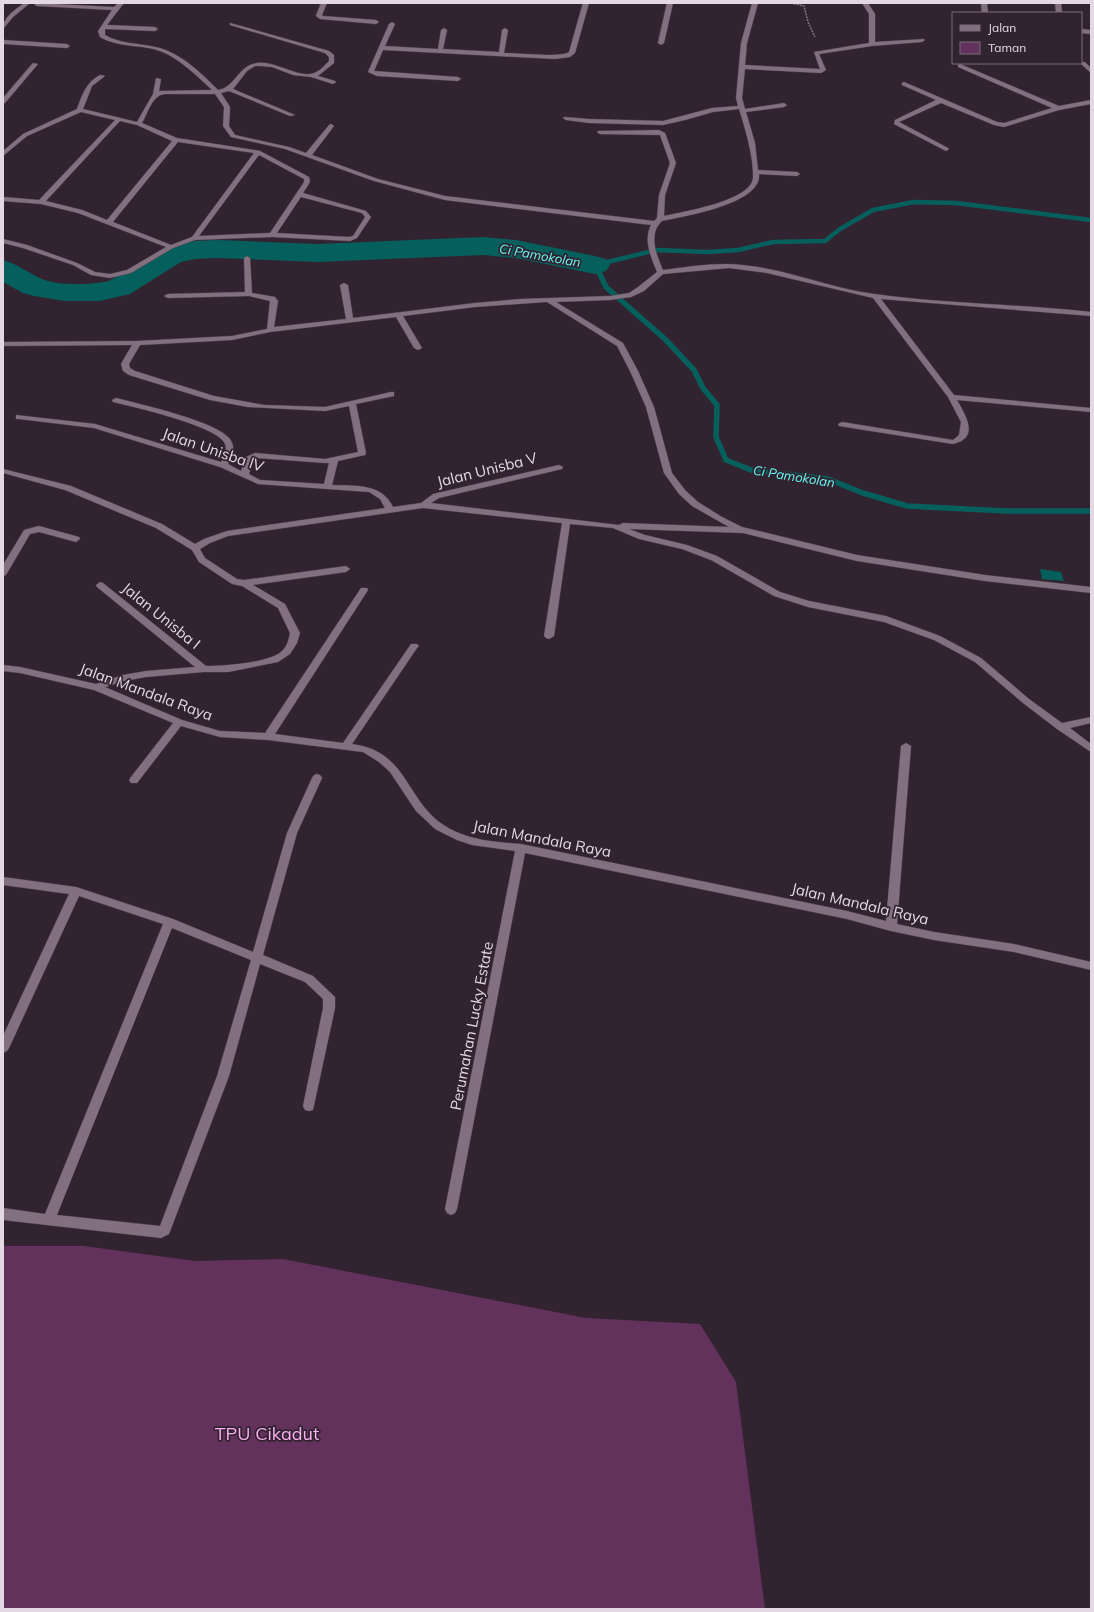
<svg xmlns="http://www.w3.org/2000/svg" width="1094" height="1612" font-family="Mulish,sans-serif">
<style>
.green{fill:#62325d}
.water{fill:#05605d}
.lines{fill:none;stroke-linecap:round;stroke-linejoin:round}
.stream-far1{stroke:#05605d;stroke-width:4.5}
.stream{stroke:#05605d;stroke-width:5.5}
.river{fill:#05605d;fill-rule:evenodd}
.minor-casing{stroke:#4e414d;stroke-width:1}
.path{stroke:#827580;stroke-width:1.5;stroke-dasharray:2 1;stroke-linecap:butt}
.minor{fill:#826f7f;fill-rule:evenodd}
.labels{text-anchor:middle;stroke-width:3.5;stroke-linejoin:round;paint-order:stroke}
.far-water-label{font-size:13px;font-style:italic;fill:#66f6ef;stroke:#322330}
.street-label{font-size:15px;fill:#e4d9e2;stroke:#322330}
.near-park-label{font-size:18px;fill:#fbaef1;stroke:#322330}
</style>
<rect width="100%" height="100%" fill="#322330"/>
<path class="green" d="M 3,1246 L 84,1246 L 195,1261 L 283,1259 L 586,1318 L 700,1324 L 736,1382 L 765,1609 L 3,1609 Z"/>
<path class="water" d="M 1040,569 L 1061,572 L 1064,581 L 1042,579 Z"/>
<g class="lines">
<path class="stream-far1" d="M 597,269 L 595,265 L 657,250 L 707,252 L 738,250 L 773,242 L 825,241 L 840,229 L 873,210 L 914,202 L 956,203 L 1091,220"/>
<path class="stream" d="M 597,268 L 606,287 L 666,340 L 694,370 L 703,388 L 717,405 L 716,437 L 726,460 L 751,470 L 828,479 L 863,493 L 907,506 L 1006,511 L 1091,511"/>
<path class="river" d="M 483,237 L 516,240 L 595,256 L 606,259 L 610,265 L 606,271 L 595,274 L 516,258 L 483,255 L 318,262 L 217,258 L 195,259 L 181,262 L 130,294 L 100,301 L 65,301 L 34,296 L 23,293 L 3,282 L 3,260 C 18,264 28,273 42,279 C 58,286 92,285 109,281 L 161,250 L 194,241 L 217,240 L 318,244 Z"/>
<defs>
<path id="minor" d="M 24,3 L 30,3 L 13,17 L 3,29 C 3,17 15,10 24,3 Z
M 35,3 L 114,7 L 118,3 L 124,3 L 107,25 L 155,27 L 158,29 L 155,31 L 105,29 L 105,35 C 120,44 138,43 155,47 C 180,52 201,73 218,90 C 236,87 238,65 257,63 C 275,60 299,79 314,73 C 320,71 325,65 329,61 L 329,57 L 325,53 L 230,25 L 230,23 L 329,51 L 334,55 L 334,63 L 318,76 L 335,81 L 336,82 L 333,84 L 311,77 L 293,75 L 272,67 L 261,66 L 255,66 L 247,71 L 233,89 L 295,115 L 290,116 L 229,91 L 221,93 L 230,107 L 229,126 L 235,135 L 289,147 L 306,153 L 329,125 L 331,124 L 334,126 L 312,155 L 378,179 L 445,196 L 654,221 L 657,218 L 659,195 L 670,163 L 660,135 L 600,134 L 597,132 L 598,131 L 659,130 L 665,133 L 676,163 L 665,195 L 664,216 C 682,212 751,201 753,178 C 754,158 745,128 739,109 L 713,112 L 685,120 L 663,125 L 589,123 L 566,120 L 563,118 L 564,117 L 589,119 L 663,121 L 712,108 L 738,106 L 736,98 L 741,43 L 752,3 L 758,3 L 747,43 L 745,65 L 820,69 L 814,52 L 869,43 L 869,14 L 862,3 L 868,3 L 875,14 L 875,42 L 924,39 L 925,40 L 922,42 L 872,46 L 819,54 L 826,70 L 821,73 L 745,69 L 742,98 L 745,109 L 784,103 L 787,105 L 784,107 L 746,112 L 755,143 L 758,170 L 797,172 L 800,174 L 797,176 L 759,174 C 762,204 684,216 662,221 C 648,234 656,254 663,270 C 689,267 716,262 742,265 C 787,269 829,288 874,294 C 946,304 1019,304 1091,312 L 1091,316 L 881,299 L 954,395 L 1091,408 L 1091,412 L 957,400 C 966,416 980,438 953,444 L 839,426 L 838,424 L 842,422 L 953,440 L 959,435 L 961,422 L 948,397 L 873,298 L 767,273 L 729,268 L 663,274 L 644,291 L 631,297 L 610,300 L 556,302 L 623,343 L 638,371 L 654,407 L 672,473 L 685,490 L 698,502 L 722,517 L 742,527 L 857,555 L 985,575 L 1091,587 L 1091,593 L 985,581 L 857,561 L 743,533 L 629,529 L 645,535 L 687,545 L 717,556 L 780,592 L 809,601 L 886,616 L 940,636 L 981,658 L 1029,699 L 1062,723 L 1091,717 L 1091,723 L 1070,728 L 1091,744 L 1091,752 L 1057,729 L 1023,703 L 975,662 L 934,640 L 884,622 L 808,607 L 774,596 L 711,560 L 682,549 L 639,539 L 613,528 L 570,524 L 554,636 L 549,639 L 546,638 L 544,636 L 562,523 L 423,508 L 228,536 L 210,543 L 200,549 L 205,558 L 237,579 L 244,580 L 346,566 L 350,569 L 346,572 L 253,585 L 285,604 L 300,633 L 297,643 L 290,654 L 278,662 L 228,672 L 204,672 L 146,677 L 124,681 L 105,687 L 182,720 L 220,731 L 265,733 L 361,588 L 367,588 L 368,590 L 275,734 L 343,743 L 411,644 L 417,644 L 419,646 L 417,648 L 352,744 C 407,751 405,798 442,824 C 465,840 494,842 521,844 L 847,911 L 886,921 L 901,746 L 906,743 L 911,746 L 897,924 L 934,932 L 1014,944 L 1091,962 L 1091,970 L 1014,952 L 934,940 L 891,931 L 847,919 L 525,853 L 457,1209 L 455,1213 L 451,1215 L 447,1213 L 445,1209 L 515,851 L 472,845 L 457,840 L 435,829 L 416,811 L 390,772 L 379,762 L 363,752 L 268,740 L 220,737 L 181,726 L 137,783 L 131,783 L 129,780 L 131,777 L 173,723 L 94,690 L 20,673 L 3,671 L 3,665 L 20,667 L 96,684 L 123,675 L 146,671 L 195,667 L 97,587 L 96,585 L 100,582 L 103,583 L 206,666 C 223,666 272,663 283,650 C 287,646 289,639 290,633 L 278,608 L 242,586 L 232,584 L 199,562 L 192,550 L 156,528 L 65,490 L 3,473 L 3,469 L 71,486 L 162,524 L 195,544 L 204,539 L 227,531 L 385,508 L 380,499 L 369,492 L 258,484 L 220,467 L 94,428 L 19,419 L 16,419 L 16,415 L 95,424 L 221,462 C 225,456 228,449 224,442 C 213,425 134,407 113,402 L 112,400 L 116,398 C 139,404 216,421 230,439 C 236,448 233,456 228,464 L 241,471 L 246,457 L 255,453 L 325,459 L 358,452 L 349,406 L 325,411 L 248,407 L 210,400 L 129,375 L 123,371 L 121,364 L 132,345 L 3,346 L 3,342 L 137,341 L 232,336 L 267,329 L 270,301 L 249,296 L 168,298 L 164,296 L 168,294 L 245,292 L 244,258 L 247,256 L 250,258 L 252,293 L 275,297 L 278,301 L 274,327 L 346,319 L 340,285 L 344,283 L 348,285 L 353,318 L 475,303 L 520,299 L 610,296 L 629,293 L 638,287 L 657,272 C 651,257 643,240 651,225 L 445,200 L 374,181 L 285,149 L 231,137 L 223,126 L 224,107 L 215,94 L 165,94 C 152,95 148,113 142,123 L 177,138 L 260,151 L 309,177 L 310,182 L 303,193 L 366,211 L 371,217 L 357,238 L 350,241 L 272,237 L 195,240 L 173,248 L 131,273 L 110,278 L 91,275 L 73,265 L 23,248 L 3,243 L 3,239 L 27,245 L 77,263 L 95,272 L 110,274 L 127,270 L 166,247 L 78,213 L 41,204 L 3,201 L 3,197 L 39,200 L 115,120 L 81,112 L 27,136 L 3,156 L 3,151 L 23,134 L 77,109 C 82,95 86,82 100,75 L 105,76 L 92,86 L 83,109 L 137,122 L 153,94 L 156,78 L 161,79 L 159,91 L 212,90 C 197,76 179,58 160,51 C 140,44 119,48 100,37 L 98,31 L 112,10 L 37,6 L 35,5 ZM 120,121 L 137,125 L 172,141 L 107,220 L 82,210 L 46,201 ZM 178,142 L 254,153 L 192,237 L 171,245 L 113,222 ZM 259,155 L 304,179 L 304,182 L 270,233 L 199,236 ZM 301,197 L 362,213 L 365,217 L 353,236 L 349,237 L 277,233 ZM 547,302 L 617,346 L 630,371 L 646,407 L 664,473 L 679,494 L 692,506 L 729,527 L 623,523 L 619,525 L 431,503 L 439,498 L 562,469 L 563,467 L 559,465 L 433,494 L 421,503 L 393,507 C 382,483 355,486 332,485 L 338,461 L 365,455 L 366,453 L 356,404 L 394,396 L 394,392 L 391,392 L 325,407 L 264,405 L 214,396 L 135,371 L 130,368 L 129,364 L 140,345 L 232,340 L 270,332 L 396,317 L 414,348 L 418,350 L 422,348 L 403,316 L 475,307 ZM 257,458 L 325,463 L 329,463 L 324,484 L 260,480 L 249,474 L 253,460 Z
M 321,3 L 327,3 L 322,15 L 323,16 L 376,20 L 379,22 L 376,24 L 320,19 L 316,16 Z
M 583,3 L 589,3 L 575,53 L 570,57 L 555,59 L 383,50 L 374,71 L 458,77 L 461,79 L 458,81 L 377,76 L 368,72 L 389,24 L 392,22 L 395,24 L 385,46 L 438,49 L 441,30 L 444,28 L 447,30 L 443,49 L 499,52 L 502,30 L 505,28 L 508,30 L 504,53 C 517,53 561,58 569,52 Z
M 667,3 L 673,3 L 664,43 L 661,45 L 658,43 Z
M 981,3 L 987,3 L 988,13 L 982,13 Z
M 1055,3 L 1061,3 L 1062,13 L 1056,13 Z
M 1081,29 L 1091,30 L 1091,34 L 1081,33 Z
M 3,40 L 67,44 L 70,46 L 67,48 L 3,44 Z
M 1081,62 L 1085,62 L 1091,68 L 1091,73 L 1081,64 Z
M 33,63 L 38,64 L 5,103 L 3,104 L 3,98 Z
M 960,64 L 1059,106 L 1091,100 L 1091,104 L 1059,110 L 1004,127 L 994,125 L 941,103 L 899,122 L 948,148 L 949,149 L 946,151 L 894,124 L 895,120 L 936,100 L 902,85 L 902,83 L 904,82 L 997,122 L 1004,123 L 1052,108 L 958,67 L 958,65 Z
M 39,526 L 79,537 L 80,539 L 76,542 L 39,532 L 30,534 L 6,575 L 3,576 L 3,565 L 24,530 Z
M 317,774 L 320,775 L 322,778 L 297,833 L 263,955 L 313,976 L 335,997 L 335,1008 L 313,1110 L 309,1111 L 305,1110 L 303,1106 L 323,1008 L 323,999 L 305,982 L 260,964 L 229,1076 L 169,1234 L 161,1238 L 3,1220 L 3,1208 L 45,1214 L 163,924 L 79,896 L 9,1048 L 7,1051 L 3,1053 L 3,1036 L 69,894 L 3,885 L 3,877 L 76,887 L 173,919 L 253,952 L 287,833 L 312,778 L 314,775 ZM 172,928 L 251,960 L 217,1076 L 160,1226 L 57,1215 Z"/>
</defs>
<use href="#minor" class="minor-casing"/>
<path class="path" d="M 791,3 L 804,6 L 808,22 L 815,37"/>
<use href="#minor" class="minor"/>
</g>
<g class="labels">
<g class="far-water-label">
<text transform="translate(540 255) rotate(10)" y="5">Ci Pamokolan</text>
<text transform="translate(794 476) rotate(9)" y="5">Ci Pamokolan</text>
</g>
<g class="street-label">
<text transform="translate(213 450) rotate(19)" y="5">Jalan Unisba lV</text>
<text transform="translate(487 470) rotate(-14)" y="5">Jalan Unisba V</text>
<text transform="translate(161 616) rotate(39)" y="5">Jalan Unisba I</text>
<text transform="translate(146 692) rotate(20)" y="5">Jalan Mandala Raya</text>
<text transform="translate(542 839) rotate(11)" y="5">Jalan Mandala Raya</text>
<text transform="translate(860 904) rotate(13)" y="5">Jalan Mandala Raya</text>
<text transform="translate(472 1026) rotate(-79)" y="5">Perumahan Lucky Estate</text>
</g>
<g class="near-park-label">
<text x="267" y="1440">TPU Cikadut</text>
</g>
</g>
<rect width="1094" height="1612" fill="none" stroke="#e4d9e2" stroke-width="8"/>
<rect x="952" y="12" width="130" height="52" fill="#322330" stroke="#796c77"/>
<rect x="960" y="25" width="20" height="6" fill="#826f7f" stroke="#796c77"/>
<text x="988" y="32" font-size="12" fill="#e4d9e2">Jalan</text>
<rect x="960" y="42" width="20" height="12" fill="#62325d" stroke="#796c77"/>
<text x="988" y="52" font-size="12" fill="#e4d9e2">Taman</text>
</svg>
